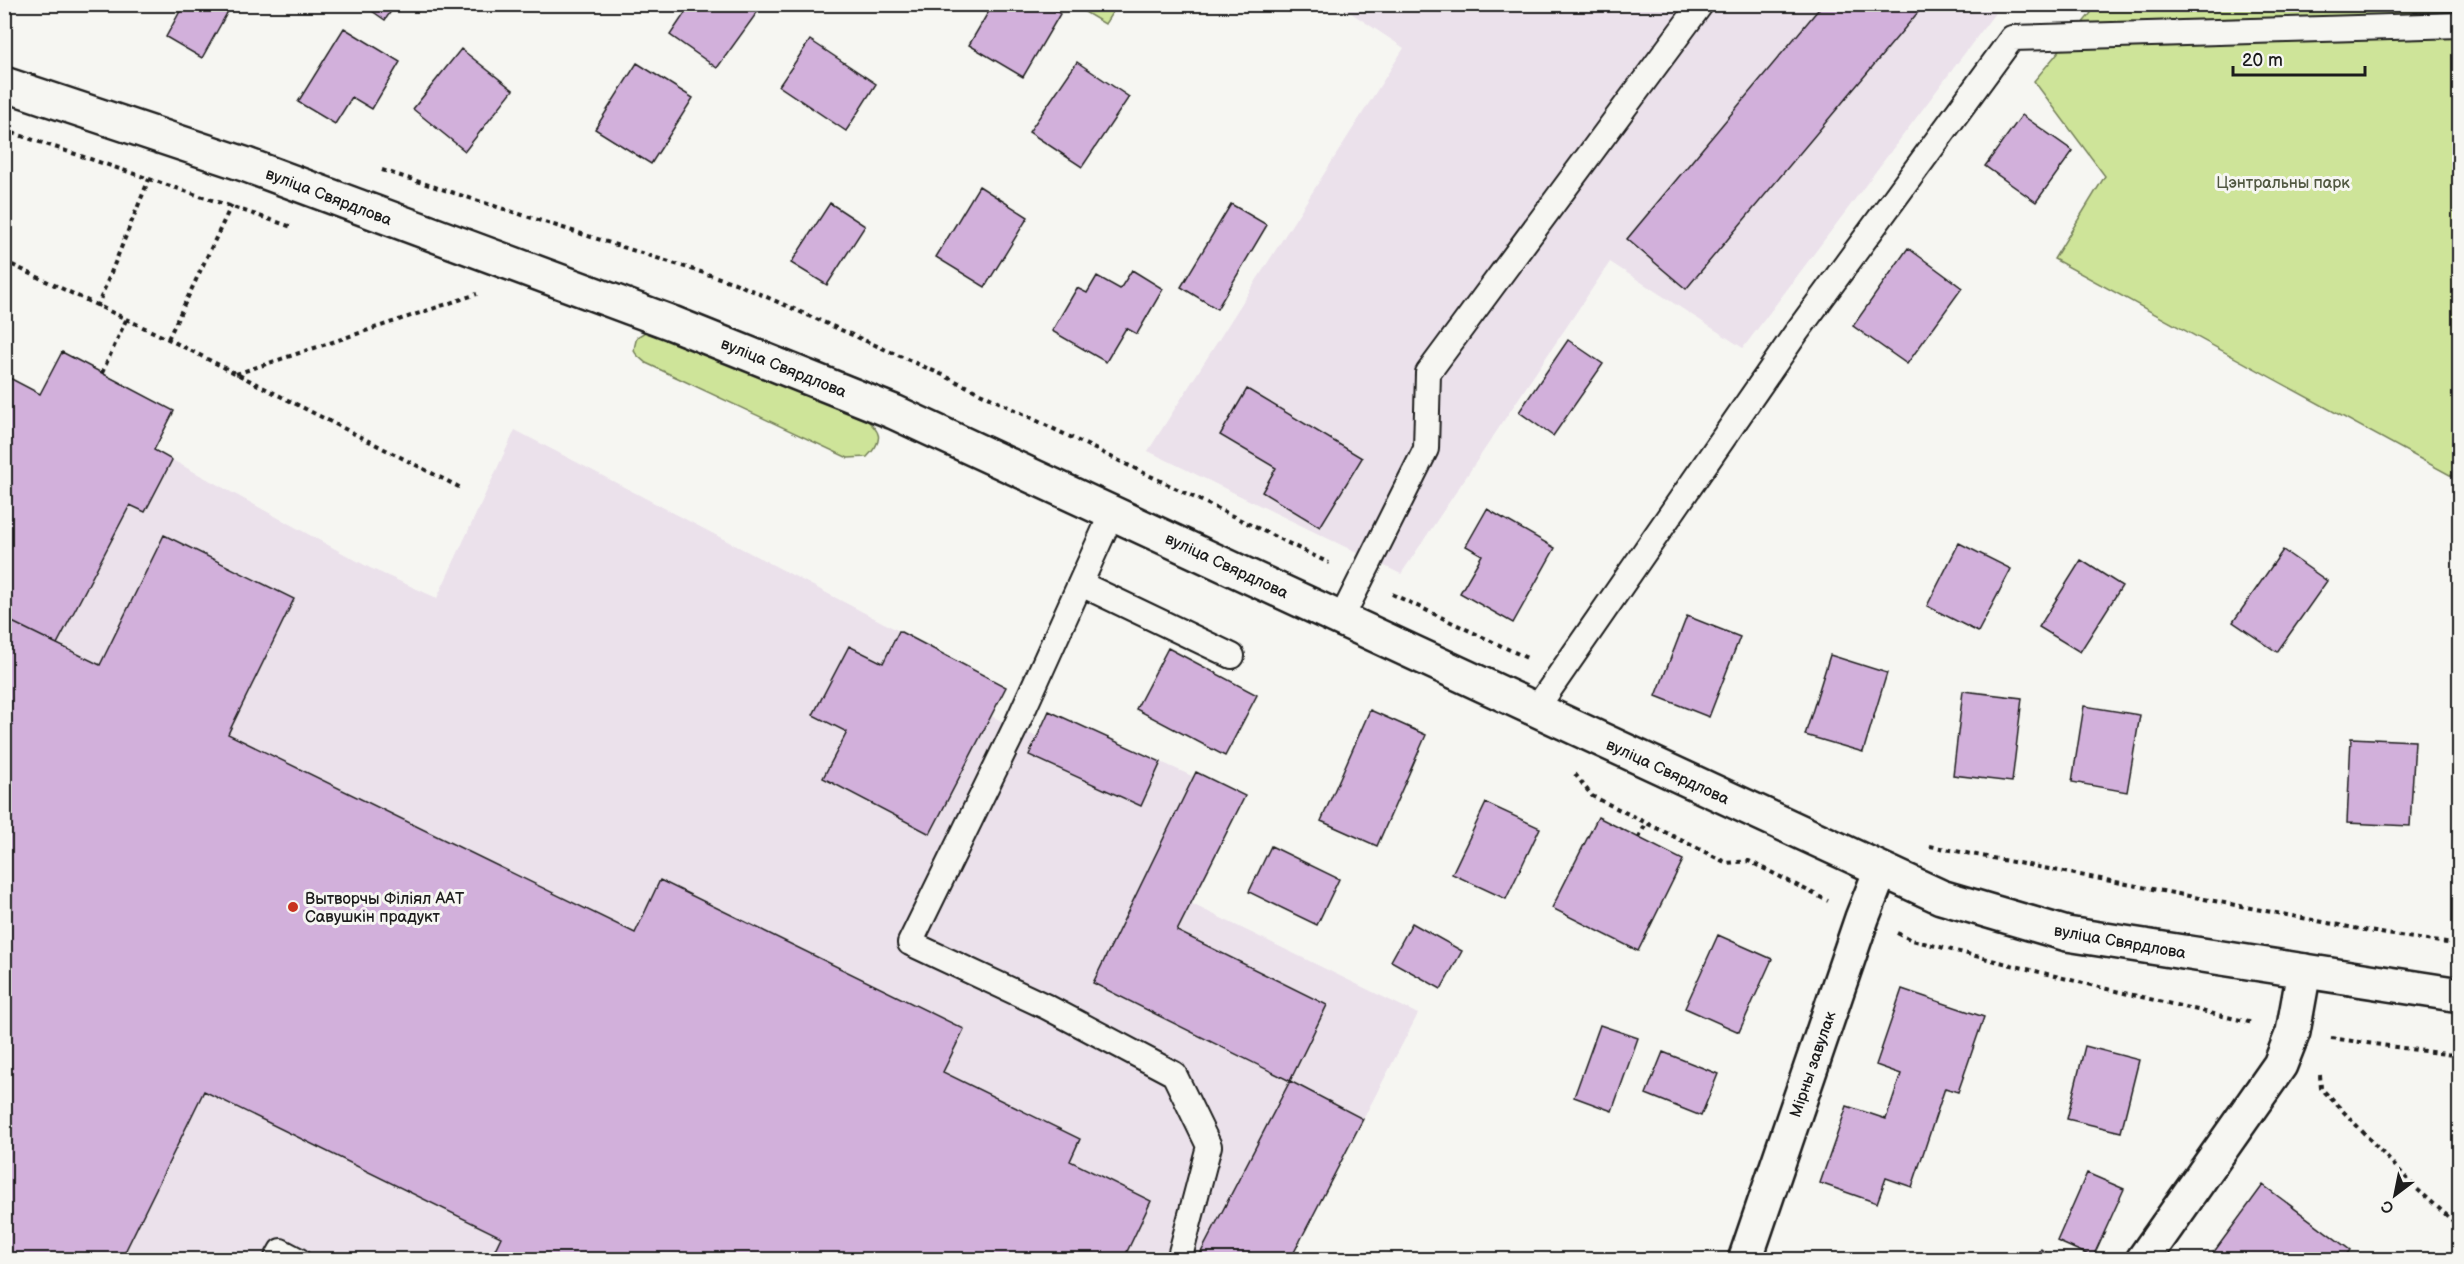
<svg xmlns="http://www.w3.org/2000/svg" width="2464" height="1264" font-family="'Balsamiq Sans',sans-serif">
<style>
.built{fill:#ebe1eb}
.green{fill:#cee499;stroke:#75805a;stroke-width:1.5}
.building{fill:#d2b0db;stroke:#1c1c1c;stroke-width:1.5}
.lines{fill:none;stroke-linecap:round;stroke-linejoin:round}
.service-casing{stroke:#1c1c1c;stroke-width:28}
.minor-casing{stroke:#1c1c1c;stroke-width:38}
.secondary-casing{stroke:#1c1c1c;stroke-width:38}
.path{stroke:#1c1c1c;stroke-width:4;stroke-dasharray:4.5 4.5;stroke-linecap:butt}
.service{stroke:#f6f6f2;stroke-width:24}
.minor{stroke:#f6f6f2;stroke-width:33}
.secondary{stroke:#f6f6f2;stroke-width:33}
.poi-dot{fill:#c8321e;stroke:#f6f6f2;stroke-width:2}
.labels{text-anchor:middle;stroke-width:6;stroke-linejoin:round;paint-order:stroke}
.park-label{font-size:16px;fill:#515842;stroke:#f6f6f2}
.street-label{font-size:16px;fill:#1c1c1c;stroke:#f6f6f2}
.poi-label{font-size:16px;fill:#1c1c1c;stroke:#f6f6f2;text-anchor:start}
</style>
<rect width="100%" height="100%" fill="#f6f6f2"/>
<filter id="ink" filterUnits="userSpaceOnUse"><feTurbulence type="fractalNoise" baseFrequency=".0167" numOctaves="2"/><feDisplacementMap in="SourceGraphic" scale="12" xChannelSelector="R" yChannelSelector="G"/><feConvolveMatrix kernelMatrix="1 2 1 2 8 2 1 2 1" color-interpolation-filters="sRGB"/></filter>
<g filter="url(#ink)">
<path class="built" d="M 1339,5 L 2001,5 L 1743,348 L 1610,262 L 1401,574 L 1148,451 L 1404,48 Z
M 62,352 L 174,411 L 154,450 L 370,568 L 437,598 L 515,430 L 1006,687 L 991,716 L 1037,737 L 1049,711 L 1194,777 L 1196,772 L 1245,796 L 1192,904 L 1418,1014 L 1290,1259 L 5,1259 L 4,375 L 40,393 Z"/>
<path class="green" d="M 1073,5 L 1117,5 L 1105,24 Z
M 2080,5 L 2459,5 L 2459,480 L 2054,259 L 2105,176 L 2034,81 L 2091,13 Z
M 653,327 L 862,416 C 881,431 885,439 867,457 L 848,458 L 646,363 C 633,352 632,354 637,337 Z"/>
<path class="building" d="M 184,4 L 232,4 L 202,58 L 166,37 Z
M 362,4 L 396,4 L 385,20 Z
M 691,4 L 757,4 L 761,7 L 717,68 L 670,35 Z
M 993,4 L 1045,4 L 1060,14 L 1023,77 L 969,45 Z
M 1823,4 L 1925,4 L 1686,289 L 1627,239 Z
M 344,28 L 400,62 L 372,109 L 352,97 L 335,124 L 298,102 Z
M 810,40 L 876,84 L 846,131 L 779,86 Z
M 461,49 L 513,90 L 465,151 L 413,109 Z
M 1077,62 L 1129,97 L 1082,167 L 1029,132 Z
M 637,63 L 693,98 L 651,164 L 595,129 Z
M 2022,115 L 2073,151 L 2036,202 L 1985,166 Z
M 979,186 L 1028,217 L 985,287 L 936,257 Z
M 830,203 L 865,226 L 827,285 L 791,263 Z
M 1231,204 L 1267,225 L 1217,309 L 1181,287 Z
M 1908,248 L 1962,288 L 1907,364 L 1853,326 Z
M 1132,270 L 1163,289 L 1137,334 L 1126,328 L 1106,362 L 1052,331 L 1077,288 L 1087,293 L 1097,276 L 1120,289 Z
M 1568,340 L 1603,364 L 1553,436 L 1519,412 Z
M 62,352 L 174,411 L 154,450 L 172,460 L 145,512 L 130,505 L 57,644 L 4,618 L 4,581 L 8,574 L 4,572 L 4,375 L 40,394 Z
M 1247,389 L 1362,458 L 1320,527 L 1262,492 L 1276,468 L 1220,435 Z
M 1487,509 L 1555,548 L 1513,623 L 1460,593 L 1482,555 L 1466,546 Z
M 164,535 L 294,599 L 228,734 L 635,933 L 660,880 L 964,1029 L 943,1072 L 1080,1139 L 1070,1161 L 1151,1201 L 1123,1260 L 490,1260 L 501,1237 L 204,1091 L 121,1260 L 4,1260 L 4,618 L 100,665 Z
M 1959,543 L 2011,569 L 1978,632 L 1927,606 Z
M 2283,550 L 2327,581 L 2277,652 L 2233,622 Z
M 2081,560 L 2122,586 L 2080,652 L 2039,627 Z
M 1687,616 L 1740,637 L 1709,717 L 1656,696 Z
M 899,631 L 1006,687 L 930,834 L 823,778 L 847,732 L 813,715 L 849,646 L 883,663 Z
M 1168,648 L 1257,695 L 1225,756 L 1136,709 Z
M 1830,655 L 1887,673 L 1863,752 L 1805,735 Z
M 1963,691 L 2022,698 L 2012,782 L 1953,775 Z
M 2084,706 L 2140,715 L 2127,792 L 2072,782 Z
M 1370,710 L 1426,735 L 1377,846 L 1321,821 Z
M 1049,711 L 1161,762 L 1141,806 L 1029,755 Z
M 2351,738 L 2415,741 L 2410,826 L 2347,823 Z
M 1196,772 L 1245,796 L 1177,931 L 1327,1005 L 1290,1081 L 1093,983 Z
M 1486,803 L 1540,828 L 1506,899 L 1452,874 Z
M 1598,817 L 1683,860 L 1638,951 L 1552,908 Z
M 1271,846 L 1339,879 L 1317,925 L 1249,892 Z
M 1412,923 L 1462,951 L 1441,989 L 1391,961 Z
M 1718,935 L 1772,959 L 1739,1032 L 1685,1008 Z
M 1902,989 L 1984,1017 L 1958,1092 L 1945,1088 L 1912,1187 L 1886,1178 L 1877,1203 L 1820,1183 L 1847,1106 L 1886,1119 L 1901,1074 L 1876,1065 Z
M 1600,1025 L 1638,1038 L 1612,1111 L 1574,1097 Z
M 2085,1046 L 2139,1060 L 2121,1132 L 2067,1119 Z
M 1663,1052 L 1718,1074 L 1701,1116 L 1646,1094 Z
M 1290,1081 L 1363,1119 L 1290,1260 L 1197,1260 Z
M 2087,1173 L 2124,1189 L 2093,1257 L 2057,1241 Z
M 2263,1185 L 2350,1250 L 2342,1260 L 2208,1260 Z
M 2041,1249 L 2056,1260 L 2034,1260 Z
M 1605,1254 L 1617,1260 L 1602,1260 Z"/>
<g class="lines">
<defs>
<path id="service" d="M 1113,511 L 1015,728 L 910,943 L 1047,1007 L 1174,1074 L 1209,1146 L 1179,1260
M 1081,584 L 1232,656
M 1341,619 L 1426,449 L 1428,373 L 1701,4
M 1536,709 L 1796,333 L 2012,38 L 2460,25
M 276,1260 L 281,1251 L 298,1260"/>
<path id="minor" d="M 1745,1260 L 1862,918 L 1881,870
M 2143,1260 L 2280,1065 L 2293,1032 L 2304,971"/>
<path id="secondary" d="M 4,84 L 244,164 L 672,323 L 894,412 L 1941,897 L 2067,934 L 2460,995"/>
</defs>
<use href="#service" class="service-casing"/>
<use href="#minor" class="minor-casing"/>
<use href="#secondary" class="secondary-casing"/>
<path class="path" d="M 4,130 L 292,227
M 382,170 L 735,283 L 945,376 L 1329,563
M 4,261 L 168,339 L 461,488
M 97,307 L 149,179
M 168,339 L 232,204
M 102,373 L 126,320
M 236,374 L 477,294
M 1392,594 L 1529,659
M 1575,774 L 1592,796 L 1727,863 L 1749,861 L 1828,901
M 1639,838 L 1646,823
M 1930,846 L 2380,933 L 2460,945
M 1897,933 L 1912,940 L 2107,989 L 2253,1023
M 2331,1038 L 2460,1056
M 2320,1075 L 2321,1088 L 2417,1189 L 2460,1227"/>
<use href="#service" class="service"/>
<use href="#minor" class="minor"/>
<use href="#secondary" class="secondary"/>
</g>
</g>
<circle class="poi-dot" cx="293" cy="907" r="6"/>
<g class="labels">
<g class="park-label">
<text x="2283" y="188">Цэнтральны парк</text>
</g>
<g class="street-label">
<text transform="translate(329 196) rotate(21)" y="6">вуліца Свярдлова</text>
<text transform="translate(784 367) rotate(22)" y="6">вуліца Свярдлова</text>
<text transform="translate(1227 565) rotate(25)" y="6">вуліца Свярдлова</text>
<text transform="translate(1668 771) rotate(25)" y="6">вуліца Свярдлова</text>
<text transform="translate(2120 941) rotate(10)" y="6">вуліца Свярдлова</text>
<text transform="translate(1812 1064) rotate(-71)" y="6">Мірны завулак</text>
</g>
<g class="poi-label">
<text x="305" y="904">Вытворчы Філіял ААТ<tspan x="305" dy="18">Савушкін прадукт</tspan></text>
</g>
</g>
<rect width="2464" height="1264" fill="none" stroke="#f6f6f2" stroke-width="24"/>
<rect x="12" y="12" width="2440" height="1240" fill="none" stroke="#1c1c1c" stroke-width="2" filter="url(#ink)"/>
<g transform="translate(2395 1195) rotate(212)" stroke="#f6f6f2" stroke-width="4.5" paint-order="stroke">
<path d="M0-4.5L10 22L0 15L-10 22Z" fill="#1c1c1c"/>
<text y="-9" font-size="16" font-weight="bold" text-anchor="middle" fill="#1c1c1c">С</text>
</g>
<path d="M2233 66v9h132v-9" fill="none" stroke="#1c1c1c" stroke-width="3"/>
<text x="2242" y="66" font-size="18" fill="#1c1c1c" stroke="#f6f6f2" stroke-width="4.5" paint-order="stroke">20 m</text>
</svg>
